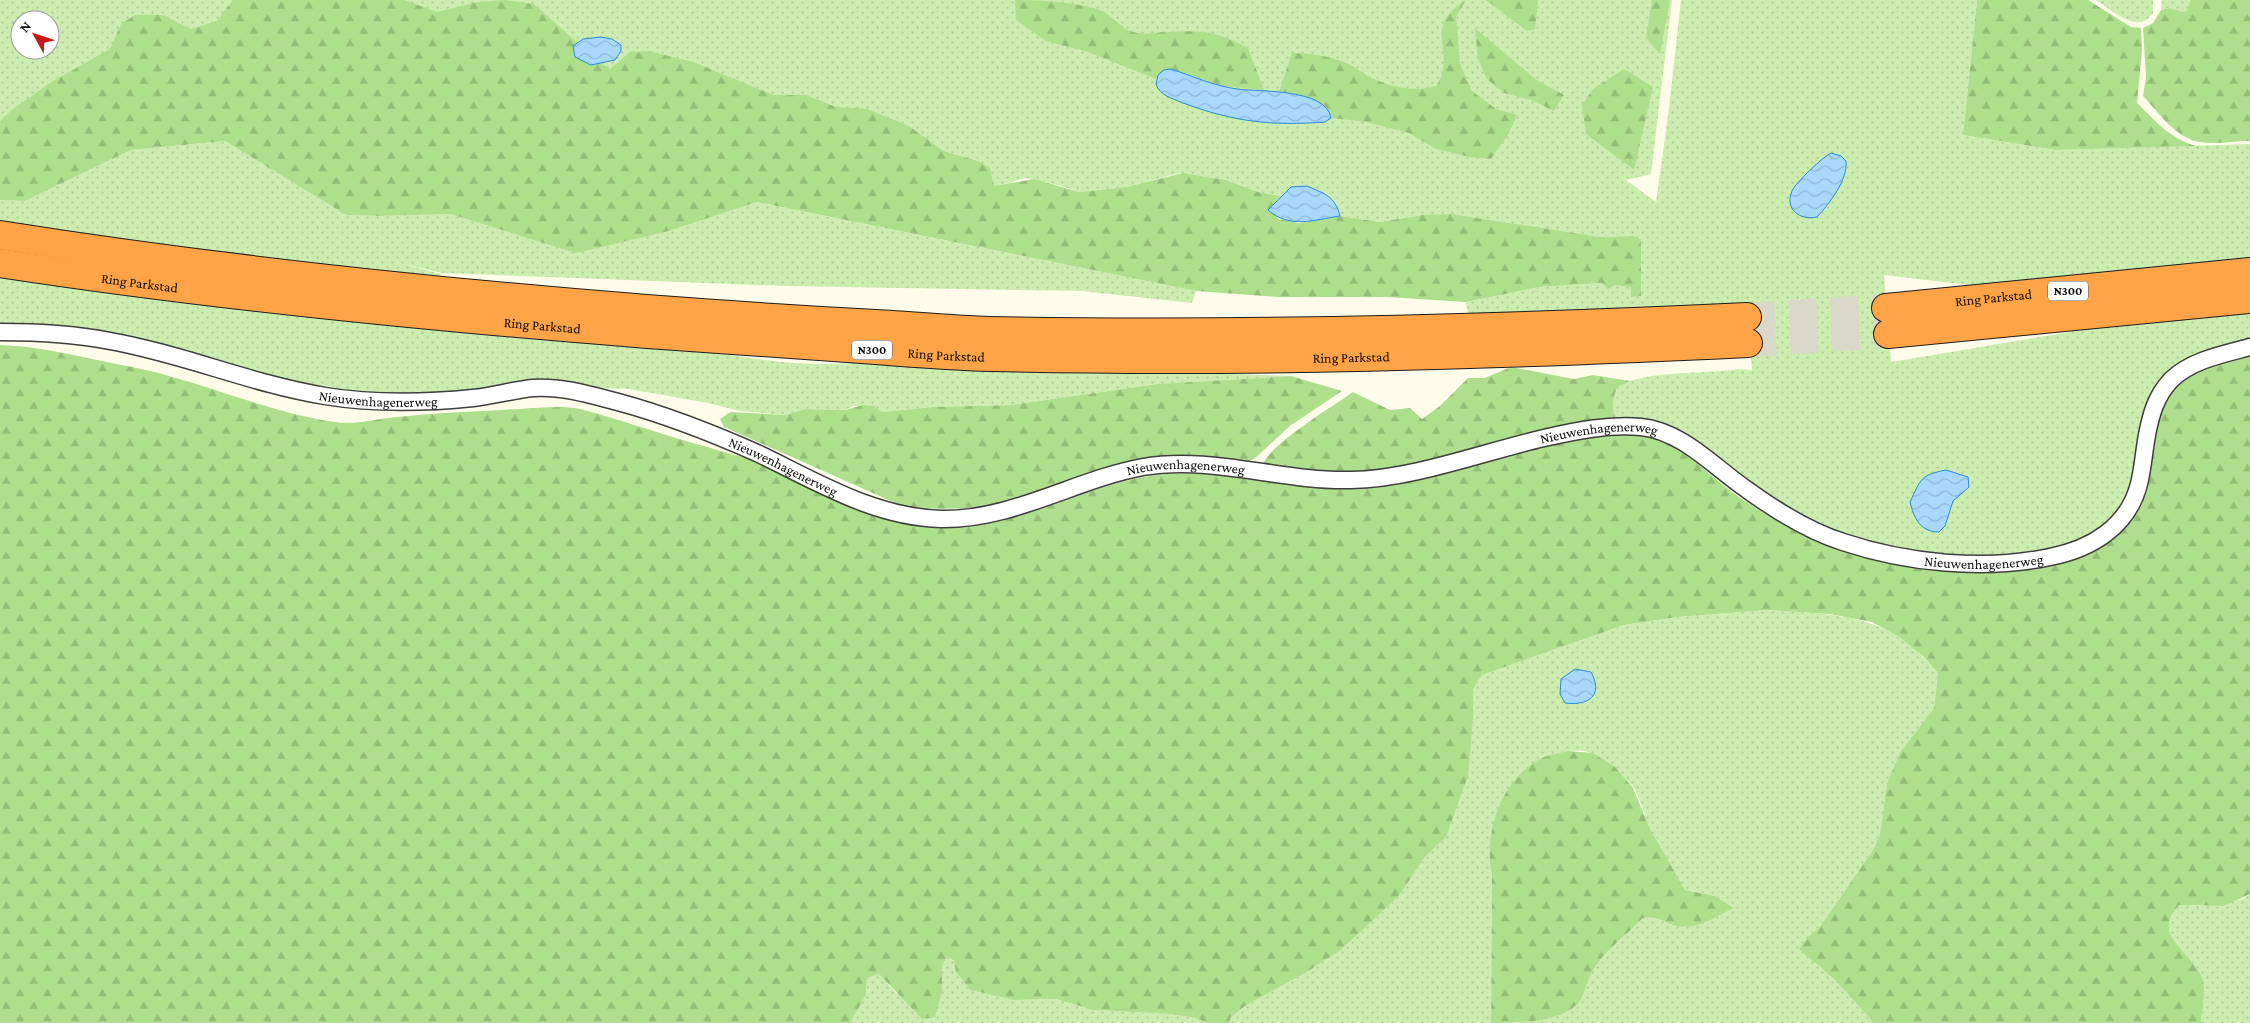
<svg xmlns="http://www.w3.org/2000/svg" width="2250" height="1023" font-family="'Crimson Pro',serif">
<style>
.grass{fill:url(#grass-dots);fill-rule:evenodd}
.forest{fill:url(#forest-firs)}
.water{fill:url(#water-waves);stroke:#288bd9}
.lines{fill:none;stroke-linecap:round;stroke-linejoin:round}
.highway-tunnel{stroke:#dad8c8;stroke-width:28;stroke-dasharray:28 14;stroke-linecap:butt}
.street-casing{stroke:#3e3e3e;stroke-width:19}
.highway-casing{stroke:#1c1c1c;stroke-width:30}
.street{stroke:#fff;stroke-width:16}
.highway{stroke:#ffa347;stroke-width:28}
.labels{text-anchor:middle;stroke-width:5;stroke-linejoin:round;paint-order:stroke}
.shield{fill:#fff;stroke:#545454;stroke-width:1}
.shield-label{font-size:12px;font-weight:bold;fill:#0b0b0b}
.street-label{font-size:14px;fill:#0b0b0b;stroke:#fff}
</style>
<defs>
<pattern id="grass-dots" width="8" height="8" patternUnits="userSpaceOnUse" patternTransform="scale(1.25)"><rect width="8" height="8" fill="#ccedaf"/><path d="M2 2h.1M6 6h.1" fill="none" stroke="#aeca95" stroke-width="1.8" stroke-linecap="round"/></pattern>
<pattern id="forest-firs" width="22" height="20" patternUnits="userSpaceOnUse" patternTransform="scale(1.25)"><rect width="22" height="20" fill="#aedf8d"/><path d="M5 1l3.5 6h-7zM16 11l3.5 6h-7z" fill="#94be78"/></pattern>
<pattern id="water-waves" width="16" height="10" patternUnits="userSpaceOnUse" patternTransform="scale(1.25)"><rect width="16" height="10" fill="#a8d9fc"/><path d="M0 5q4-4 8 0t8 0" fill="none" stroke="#8fb9d7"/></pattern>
</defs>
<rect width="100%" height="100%" fill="#fffce9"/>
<path class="grass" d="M 0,0 L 1672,0 L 1651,174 L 1626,180 L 1656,202 L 1668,116 L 1681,0 L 1977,0 L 1963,135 L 2056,150 L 2250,144 L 2250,262 L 1995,288 L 1884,275 L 1891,362 L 2117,324 L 2250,311 L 2250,338 L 2216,349 L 2154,389 L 2145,409 L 2131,481 L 2123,504 L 2110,520 L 2092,534 L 2078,541 L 2046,550 L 1991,555 L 1945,555 L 1881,546 L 1822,527 L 1800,516 L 1648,421 L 1616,418 C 1611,407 1613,399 1617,387 C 1648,369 1702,375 1739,369 L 1752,370 L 1746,302 L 1582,315 L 1469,319 L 1466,302 L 1539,287 L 1602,283 L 1631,287 L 1636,296 L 1641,296 L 1633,236 L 1599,237 L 1422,215 L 1380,222 L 1340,216 L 1336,203 L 1291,187 L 1281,196 L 1258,192 L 1226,180 L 1180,173 L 1126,187 L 1079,192 L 1058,185 L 1026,178 L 994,187 L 978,161 L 944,151 L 932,142 L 104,53 L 51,82 L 9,112 L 0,121 ZM 20,20 L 50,20 L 50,50 L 20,50 Z
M 2096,0 L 2153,0 L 2153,13 C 2138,36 2112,10 2096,0 Z
M 2162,0 L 2191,0 L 2191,1 L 2188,10 L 2184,12 L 2169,8 L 2161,10 Z
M 225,141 L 346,215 L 380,216 L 450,214 L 575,252 L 669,231 L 757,202 L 1196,291 L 1192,303 L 1082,291 L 786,286 L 442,273 L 396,262 L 441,274 L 438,281 L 0,225 L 0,200 L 25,201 L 131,150 Z
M 0,272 L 692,348 C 752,360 813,369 874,361 L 1291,376 L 1157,384 L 1011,405 L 933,407 L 882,412 L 874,406 L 853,406 L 845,410 L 805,409 L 786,415 L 740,411 L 708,403 L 629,389 L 593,388 L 404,398 L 284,380 L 0,325 Z
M 1768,610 C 1840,615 1888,612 1938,673 L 1934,708 L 1887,783 L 1880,834 L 1873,850 L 1819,928 L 1810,935 L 1832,977 L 1874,1023 L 1516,1023 L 1532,1020 L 1581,997 C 1584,989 1586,979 1591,971 C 1603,949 1627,936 1643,918 L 1656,917 L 1671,925 L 1734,908 L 1715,896 L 1685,890 C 1673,871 1660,851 1651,831 C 1645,817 1641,801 1634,788 C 1630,783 1600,757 1594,754 C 1584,749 1570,750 1560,753 C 1508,765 1482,827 1492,876 L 1491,1023 L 1229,1023 L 1231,1017 L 1245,1006 L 1307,972 L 1341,950 L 1398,897 L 1425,857 L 1446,837 L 1473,718 L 1473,688 L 1482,675 L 1624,625 L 1678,617 ZM 1562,679 L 1588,701 L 1579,704 Z
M 2250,894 L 2250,1023 L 2201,1023 C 2202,1010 2206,993 2203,980 C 2202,975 2198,970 2195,966 C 2179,943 2155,932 2179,905 L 2204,906 L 2243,899 Z
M 947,956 L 954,961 L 956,972 L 970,990 L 1014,1000 L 1056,999 L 1093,1010 L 1170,1014 L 1196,1018 L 1207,1023 L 850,1023 L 866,995 L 867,978 L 879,974 L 897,994 L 941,977 L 942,967 Z"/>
<path class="forest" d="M 233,0 L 404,0 L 437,12 L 478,2 L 504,0 L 534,4 L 600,63 L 610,69 L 630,52 L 649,51 L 693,62 L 774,95 L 806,95 L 836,107 L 867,109 L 909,126 L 944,151 L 978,161 L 990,168 L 994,186 L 1034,179 L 1079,192 L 1126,187 L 1183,173 L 1226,180 L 1258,192 L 1281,196 L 1269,209 L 1279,219 L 1299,223 L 1340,216 L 1380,222 L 1422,215 L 1451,214 L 1599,237 L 1633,236 L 1641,240 L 1641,296 L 1631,297 L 1631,287 L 1614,285 L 1609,289 L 1602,283 L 1539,287 L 1466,302 L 1387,297 L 1279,297 L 1196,291 L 757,202 L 669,231 L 576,253 L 450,214 L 380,216 L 346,215 L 225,141 L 131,150 L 25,201 L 0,200 L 0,121 L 10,111 L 51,82 L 110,49 L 121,24 L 135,15 L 163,15 L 191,29 L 217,21 Z
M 1015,0 C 1036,0 1088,2 1105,13 C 1116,19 1124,31 1137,33 C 1146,35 1158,32 1168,32 C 1203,30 1216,31 1248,48 L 1264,90 L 1224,86 L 1171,69 L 1158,75 L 1156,79 L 1088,52 L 1046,41 L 1016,20 Z
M 1466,0 L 1456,17 L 1460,64 L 1472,91 L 1496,109 L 1517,115 L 1509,133 L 1491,159 L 1470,157 L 1436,149 L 1409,133 L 1367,122 L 1331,118 C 1328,100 1295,92 1279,92 L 1292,53 C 1310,53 1329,56 1346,63 C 1355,66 1363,74 1372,78 C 1393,88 1414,92 1436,86 C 1459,53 1419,29 1466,0 Z
M 1486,0 L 1538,0 L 1535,29 L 1527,31 Z
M 1652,0 L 1670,0 L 1660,54 L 1646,38 Z
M 1977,0 L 2088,0 L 2131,27 L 2141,28 L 2142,51 L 2137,103 C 2155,121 2171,139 2196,146 L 2056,150 L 1963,135 Z
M 2191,0 L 2250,0 L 2250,141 C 2234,141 2216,145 2199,142 C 2176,138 2159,113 2143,96 L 2146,77 L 2143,28 L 2153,23 L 2161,10 L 2169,8 L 2184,12 L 2187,10 Z
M 1475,28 L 1538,81 L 1564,95 L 1554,111 L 1534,101 L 1504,93 L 1487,79 L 1478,59 Z
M 1624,69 L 1653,87 L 1634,170 L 1586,134 L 1582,105 L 1593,89 Z
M 0,345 C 33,346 64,353 97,360 C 121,365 146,369 169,376 C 224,391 278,414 335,422 C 355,425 376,419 396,417 C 437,413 478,411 519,409 C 539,408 561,405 580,409 C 616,418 651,431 686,441 C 709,448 734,454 757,462 C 806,482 851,517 905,522 C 929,525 979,525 1003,519 C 1059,506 1110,478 1168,474 C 1238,469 1307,496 1377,487 C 1460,476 1558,426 1642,436 C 1682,441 1712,480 1745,501 C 1822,553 1895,574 1988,571 C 2013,570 2037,569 2061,563 C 2128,547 2143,511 2153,448 C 2158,423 2161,400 2182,382 C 2199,368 2228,363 2250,356 L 2250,894 L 2224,906 L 2179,905 C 2155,932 2179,943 2195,966 C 2198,970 2202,975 2203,980 C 2206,993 2202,1010 2201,1023 L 1874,1023 L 1832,977 L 1799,949 L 1810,935 L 1819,928 L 1873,850 L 1880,834 L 1887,783 L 1900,753 L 1934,708 L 1938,673 L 1924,657 L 1899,637 L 1872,622 L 1830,614 L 1768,610 L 1678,617 L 1624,625 L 1482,675 L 1473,689 L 1473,718 L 1468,776 L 1446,837 L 1425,857 L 1398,897 L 1341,950 L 1307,972 L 1245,1006 L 1231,1017 L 1229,1023 L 1207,1023 L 1196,1018 L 1170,1014 L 1093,1010 L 1056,999 L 1014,1000 L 970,990 L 956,972 L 954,961 L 947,956 L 942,967 L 942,992 L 935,1017 L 922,1019 L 879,974 L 867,978 L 866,995 L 850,1023 L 0,1023 Z
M 1511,367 L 1574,379 L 1593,375 L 1630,381 L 1617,387 C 1613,399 1611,407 1616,418 C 1592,420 1568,423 1545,429 C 1490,443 1436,463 1380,470 C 1340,475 1302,470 1263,465 C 1267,446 1335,405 1353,392 L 1390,410 L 1410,408 L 1422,419 L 1440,406 L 1468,378 L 1485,378 Z
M 1291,376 L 1342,391 L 1291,425 L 1255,458 L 1246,463 L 1211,458 L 986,506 C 958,509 931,510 902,506 L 724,427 L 720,419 L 730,412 L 786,415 L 805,409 L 845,410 L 863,405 L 874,406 L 882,412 L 933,407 L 1011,405 L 1157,384 Z
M 1568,751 L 1593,753 L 1615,767 L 1633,788 L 1651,831 L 1685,890 L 1715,896 L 1734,908 C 1714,917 1695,932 1673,925 C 1659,921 1661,916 1643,918 C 1628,934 1610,946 1597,964 C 1588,975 1587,987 1581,999 C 1567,1023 1516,1023 1491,1023 L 1492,876 C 1483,835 1500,782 1538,760 C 1547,755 1559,753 1568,751 Z"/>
<path class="water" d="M 601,37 L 612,39 L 621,45 L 621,51 L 615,60 L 591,65 L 575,57 L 573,46 L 583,39 Z
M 1171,69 C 1192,76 1215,86 1237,89 C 1259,92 1326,88 1331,118 L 1325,122 C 1272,126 1234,122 1183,103 C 1172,98 1160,96 1156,84 L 1158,75 L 1164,70 Z
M 1831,153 L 1841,156 L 1846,161 C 1848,180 1829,204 1817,217 C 1800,221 1784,209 1792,191 C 1795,183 1824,156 1831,153 Z
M 1307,186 C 1325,194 1335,196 1340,216 C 1313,220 1290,229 1268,210 L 1291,187 Z
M 1946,470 L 1968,477 L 1969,487 L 1953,501 L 1945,526 L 1939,532 C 1920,532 1914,518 1910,502 C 1921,479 1920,475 1946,470 Z
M 1575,669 L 1591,672 C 1604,696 1588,706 1565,703 L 1560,694 L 1561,679 Z"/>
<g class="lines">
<path class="highway-tunnel" d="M 1747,317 L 1886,308
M 1748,343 L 1888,334"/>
<defs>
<g id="street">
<path id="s1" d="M 0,332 C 36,332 75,334 110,341 C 183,354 252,384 325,396 C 374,404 424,403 473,398 C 493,396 513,390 533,388 C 562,386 591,395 618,402 C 666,415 712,433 757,453 C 816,481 873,517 941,519 C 1013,520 1074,480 1143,467 C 1212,455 1282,482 1351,480 C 1413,479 1483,452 1544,438 C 1575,431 1608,424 1641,427 C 1682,431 1714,467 1746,489 C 1775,510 1808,531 1843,542 C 1906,563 1984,571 2050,557 C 2091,549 2128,527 2139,484 C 2143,468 2144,451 2147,435 C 2151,414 2156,396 2171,380 C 2191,360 2224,354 2250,347"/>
</g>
<g id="highway">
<path d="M 0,235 C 215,269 431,292 647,309 C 724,315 800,320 876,324 C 914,326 952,330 990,331 C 1243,336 1495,329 1747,317"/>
<path id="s2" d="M 0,263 C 215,296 431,317 648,334 C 724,340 800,345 876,350 C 914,353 953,356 991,357 C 1243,363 1496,355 1748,343"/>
<path id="s3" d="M 1886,308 L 2250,272"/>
<path d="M 1888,334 L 2250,299"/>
</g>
</defs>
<use href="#street" class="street-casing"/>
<use href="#highway" class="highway-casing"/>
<use href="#street" class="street"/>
<use href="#highway" class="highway"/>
</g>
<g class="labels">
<g class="shield">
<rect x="2048" y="281.5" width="40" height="19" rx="4"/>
<rect x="852" y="340.5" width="40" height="19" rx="4"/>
</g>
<g class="shield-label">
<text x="2068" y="295">N300</text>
<text x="872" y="354">N300</text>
</g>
<g class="street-label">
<text dy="5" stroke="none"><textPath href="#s2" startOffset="141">Ring Parkstad</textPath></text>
<text dy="5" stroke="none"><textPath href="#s3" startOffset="108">Ring Parkstad</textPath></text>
<text dy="5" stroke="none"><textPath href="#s2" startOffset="546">Ring Parkstad</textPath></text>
<text dy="5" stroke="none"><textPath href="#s2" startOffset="951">Ring Parkstad</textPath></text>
<text dy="5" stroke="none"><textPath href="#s2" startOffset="1356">Ring Parkstad</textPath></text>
<text dy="5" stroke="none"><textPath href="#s1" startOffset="386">Nieuwenhagenerweg</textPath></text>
<text dy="5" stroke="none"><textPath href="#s1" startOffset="1646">Nieuwenhagenerweg</textPath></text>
<text dy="5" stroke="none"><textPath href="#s1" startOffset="806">Nieuwenhagenerweg</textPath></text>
<text dy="5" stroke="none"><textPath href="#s1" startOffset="1226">Nieuwenhagenerweg</textPath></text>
<text dy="5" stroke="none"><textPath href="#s1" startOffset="2066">Nieuwenhagenerweg</textPath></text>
</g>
</g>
<g transform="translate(35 35) rotate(310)"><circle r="24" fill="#ffffff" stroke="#9d9d9d"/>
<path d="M0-4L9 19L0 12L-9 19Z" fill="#c71718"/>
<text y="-8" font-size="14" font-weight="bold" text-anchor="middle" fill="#0b0b0b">N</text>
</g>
</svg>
